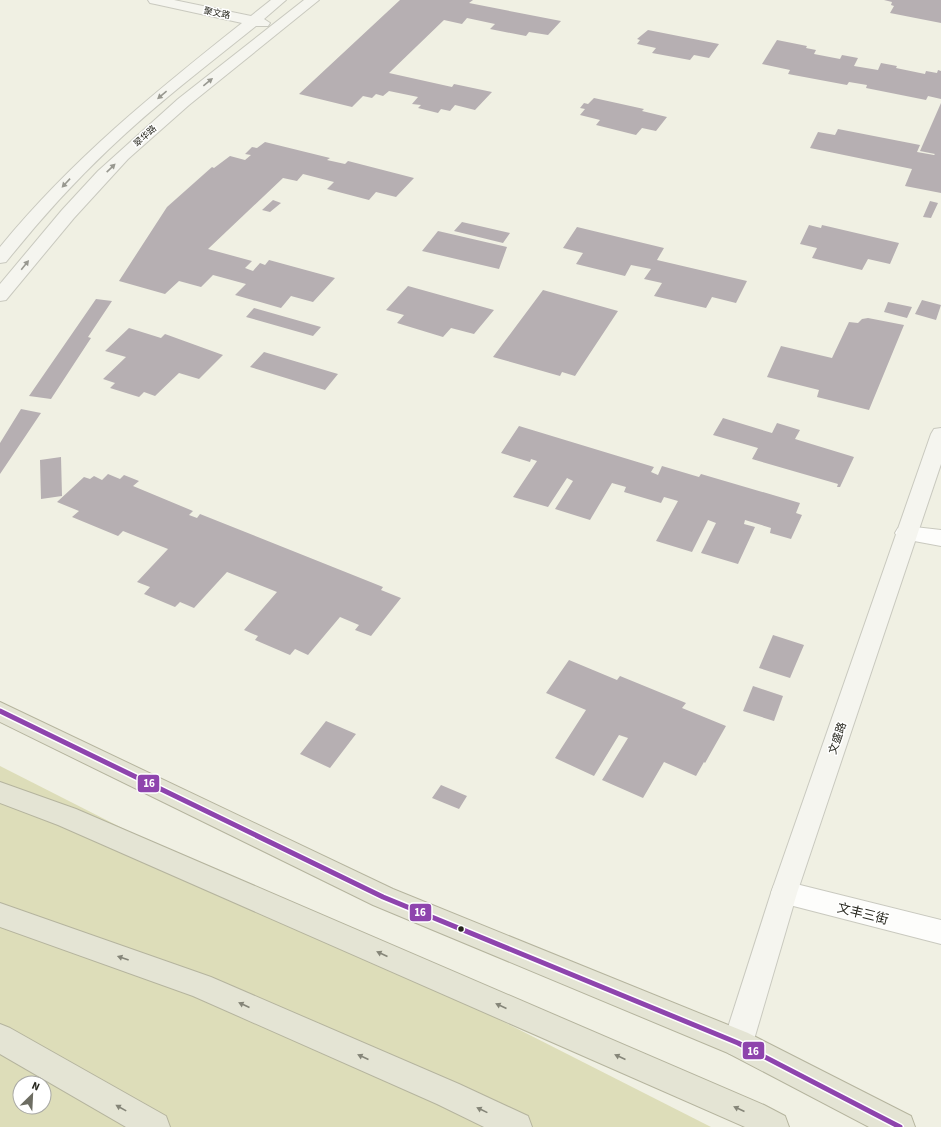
<svg xmlns="http://www.w3.org/2000/svg" width="941" height="1127" font-family="'Source Sans 3','Noto Sans SC',sans-serif">
<style>
.green{fill:#ddddb9;fill-rule:evenodd}
.building{fill:#b6afb2}
.lines{fill:none;stroke-linecap:round;stroke-linejoin:round}
.street-casing{stroke:#c9c9bf;stroke-width:2}
.secondary-casing{stroke:#c9c9bf;stroke-width:2}
.highway-casing{stroke:#b5b49e;stroke-width:2}
.street{fill:#fdfdfb;fill-rule:evenodd}
.secondary{fill:#f5f5ef;fill-rule:evenodd}
.highway{fill:#e4e4d4;fill-rule:evenodd}
.bus-1-casing{stroke:#fff;stroke-width:8}
.bus-1{stroke:#8e44ad;stroke-width:5}
.oneway{fill:#989890}
.oneway2{fill:#858578}
.bus-dot{fill:#26261d;stroke:#fff;stroke-width:1.5}
.labels{text-anchor:middle;stroke-width:3;stroke-linejoin:round;paint-order:stroke}
.far-street-label{font-size:9px;fill:#26261d;stroke:#fff}
.street-label{font-size:11px;fill:#26261d;stroke:#fff}
.near-street-label{font-size:13px;fill:#26261d;stroke:#fff}
.line-badge{stroke:#fff;stroke-width:1.5}
.badge-label{font-size:11px;text-anchor:middle;font-weight:bold;fill:#fff}
</style>
<rect width="100%" height="100%" fill="#f0f0e3"/>
<path class="green" d="M 0,766 L 711,1127 L 0,1127 ZM 20,1083 L 44,1083 L 44,1107 L 20,1107 Z"/>
<path class="building" d="M 400,0 L 473,0 L 469,3 L 561,21 L 548,35 L 529,32 L 526,36 L 490,29 L 495,24 L 467,18 L 462,24 L 444,20 L 389,73 L 452,87 L 454,84 L 492,92 L 475,110 L 455,105 L 450,111 L 441,109 L 438,113 L 418,108 L 421,105 L 412,104 L 418,97 L 389,91 L 383,96 L 376,94 L 372,98 L 363,96 L 352,107 L 299,94 Z
M 884,0 L 941,0 L 941,23 L 890,13 L 894,6 L 891,5 L 892,2 Z
M 648,30 L 719,44 L 709,58 L 694,55 L 690,60 L 652,53 L 656,48 L 637,44 L 640,40 L 637,39 Z
M 777,40 L 807,46 L 806,48 L 816,50 L 814,54 L 840,59 L 842,55 L 858,58 L 854,66 L 878,70 L 881,63 L 897,66 L 896,68 L 925,74 L 926,71 L 937,73 L 938,70 L 941,71 L 941,99 L 928,96 L 926,100 L 866,88 L 867,85 L 849,82 L 847,85 L 788,74 L 790,70 L 762,64 Z
M 594,98 L 644,109 L 642,111 L 667,117 L 656,131 L 642,128 L 636,135 L 596,125 L 600,120 L 580,115 L 585,109 L 580,108 L 584,103 L 588,104 Z
M 941,103 L 941,193 L 905,186 L 912,169 L 810,148 L 818,132 L 835,135 L 838,129 L 920,145 L 917,152 L 934,155 L 935,154 L 920,151 Z
M 265,142 L 330,158 L 327,160 L 345,164 L 348,161 L 414,178 L 396,197 L 376,192 L 369,200 L 327,189 L 334,182 L 303,174 L 297,181 L 283,178 L 208,249 L 252,261 L 245,268 L 253,271 L 260,263 L 265,265 L 269,260 L 335,278 L 313,302 L 291,296 L 281,308 L 235,295 L 246,284 L 213,275 L 201,287 L 179,281 L 165,294 L 119,281 L 167,207 L 212,167 L 214,168 L 230,156 L 245,160 L 251,155 L 245,154 L 252,147 L 257,148 Z
M 273,200 L 281,203 L 270,212 L 262,210 Z
M 930,201 L 938,203 L 931,218 L 923,217 Z
M 462,222 L 510,233 L 503,243 L 454,231 Z
M 809,225 L 821,228 L 822,225 L 899,243 L 890,264 L 868,259 L 862,270 L 812,258 L 817,248 L 800,244 Z
M 577,227 L 664,248 L 657,260 L 747,281 L 736,303 L 712,297 L 706,308 L 654,296 L 662,283 L 644,279 L 651,269 L 631,265 L 625,276 L 576,264 L 583,253 L 563,248 Z
M 438,231 L 507,247 L 499,269 L 422,251 Z
M 408,286 L 494,310 L 474,334 L 451,328 L 443,337 L 397,323 L 404,315 L 386,310 Z
M 543,290 L 618,311 L 575,376 L 562,372 L 560,376 L 493,357 Z
M 96,299 L 112,301 L 88,337 L 91,338 L 51,399 L 29,396 Z
M 922,300 L 941,305 L 936,320 L 915,314 Z
M 888,302 L 912,307 L 907,318 L 884,312 Z
M 254,308 L 321,327 L 313,336 L 246,317 Z
M 868,318 L 904,325 L 869,410 L 817,397 L 819,390 L 767,377 L 781,346 L 832,358 L 849,322 L 858,323 L 862,319 Z
M 129,328 L 161,338 L 165,334 L 223,355 L 199,379 L 179,373 L 155,396 L 144,392 L 139,397 L 110,388 L 115,383 L 103,379 L 126,357 L 105,351 Z
M 264,352 L 338,374 L 325,390 L 250,367 Z
M 21,409 L 41,413 L 0,474 L 0,443 Z
M 723,418 L 772,433 L 777,423 L 800,430 L 795,439 L 854,457 L 840,487 L 837,487 L 838,484 L 752,459 L 758,448 L 713,435 Z
M 519,426 L 654,467 L 651,472 L 658,475 L 662,466 L 699,477 L 701,474 L 800,503 L 796,513 L 802,515 L 791,539 L 770,533 L 771,528 L 745,520 L 744,524 L 755,527 L 738,564 L 701,553 L 716,523 L 708,520 L 692,552 L 656,541 L 678,501 L 664,497 L 661,503 L 624,492 L 626,487 L 612,483 L 590,520 L 555,509 L 573,481 L 567,478 L 548,507 L 513,497 L 537,461 L 531,459 L 530,462 L 501,453 Z
M 61,457 L 62,496 L 41,499 L 40,460 Z
M 108,474 L 120,479 L 124,475 L 139,481 L 133,486 L 193,511 L 189,515 L 197,518 L 200,514 L 383,587 L 381,590 L 401,598 L 371,636 L 355,630 L 359,625 L 340,617 L 308,655 L 295,649 L 290,655 L 255,640 L 258,636 L 244,630 L 277,592 L 227,572 L 194,608 L 180,602 L 175,607 L 144,594 L 150,587 L 137,582 L 168,549 L 123,531 L 118,536 L 72,517 L 79,511 L 57,502 L 84,477 L 90,479 L 94,476 L 102,480 Z
M 773,635 L 804,645 L 790,678 L 759,668 Z
M 569,660 L 617,680 L 620,676 L 686,703 L 682,708 L 726,726 L 705,763 L 704,762 L 696,776 L 664,762 L 643,798 L 602,780 L 628,738 L 619,735 L 594,776 L 555,758 L 586,710 L 546,693 Z
M 753,686 L 783,696 L 774,721 L 743,711 Z
M 326,721 L 356,734 L 330,768 L 300,754 Z
M 441,785 L 467,796 L 459,809 L 432,798 Z"/>
<g class="lines">
<defs>
<path id="street" d="M 906,526 L 941,530 L 941,546 L 898,538 L 895,533 L 898,528 Z
M 784,881 L 941,920 L 941,944 L 774,901 L 771,893 L 774,885 Z"/>
<path id="secondary" d="M 148,0 L 174,0 L 251,16 L 271,0 L 286,0 L 264,19 L 270,23 L 268,26 L 256,26 C 206,66 155,105 109,149 C 72,184 38,222 6,262 L 0,263 L 0,247 C 72,159 154,93 242,23 L 155,4 L 150,3 Z
M 304,0 L 319,0 L 189,105 L 128,159 L 74,218 L 6,300 L 0,301 L 0,284 L 62,210 L 98,171 L 178,99 Z
M 941,428 L 941,464 L 797,893 L 753,1043 L 748,1053 L 738,1057 L 728,1053 L 723,1043 L 771,893 L 931,434 L 934,429 Z"/>
<path id="highway" d="M 0,702 L 393,889 L 748,1033 L 911,1116 L 915,1127 L 869,1127 L 728,1053 L 373,905 L 0,722 Z
M 0,782 L 76,809 L 764,1105 L 785,1116 L 789,1127 L 745,1127 L 58,825 L 0,803 Z
M 0,903 L 211,977 L 459,1084 L 528,1116 L 532,1127 L 484,1127 L 437,1104 L 193,996 L 0,927 Z
M 0,1024 L 10,1028 L 166,1116 L 170,1127 L 126,1127 L 0,1054 Z"/>
</defs>
<use href="#street" class="street-casing"/>
<use href="#secondary" class="secondary-casing"/>
<use href="#highway" class="highway-casing"/>
<use href="#street" class="street"/>
<use href="#secondary" class="secondary"/>
<use href="#highway" class="highway"/>
<defs>
<path id="bus-1" d="M 0,711 L 383,897 L 738,1043 L 900,1127"/>
</defs>
<use href="#bus-1" class="bus-1-casing"/>
<use href="#bus-1" class="bus-1"/>
</g>
<defs><path id="oneway-solid" d="M-6-.8H1V-3.2L6.5 0L1 3.2V.8H-6Z"/></defs>
<g class="oneway">
<use href="#oneway-solid" transform="translate(208 82) rotate(-39)"/>
<use href="#oneway-solid" transform="translate(162 95) rotate(140)"/>
<use href="#oneway-solid" transform="translate(111 168) rotate(-44)"/>
<use href="#oneway-solid" transform="translate(66 183) rotate(133)"/>
<use href="#oneway-solid" transform="translate(25 265) rotate(-51)"/>
</g>
<g class="oneway2">
<use href="#oneway-solid" transform="translate(382 954) rotate(-156)"/>
<use href="#oneway-solid" transform="translate(123 958) rotate(-161)"/>
<use href="#oneway-solid" transform="translate(244 1005) rotate(-156)"/>
<use href="#oneway-solid" transform="translate(501 1006) rotate(-156)"/>
<use href="#oneway-solid" transform="translate(363 1057) rotate(-156)"/>
<use href="#oneway-solid" transform="translate(620 1057) rotate(-156)"/>
<use href="#oneway-solid" transform="translate(121 1108) rotate(-151)"/>
<use href="#oneway-solid" transform="translate(739 1109) rotate(-156)"/>
<use href="#oneway-solid" transform="translate(482 1110) rotate(-154)"/>
</g>
<circle class="bus-dot" cx="461" cy="929" r="3.5"/>
<g class="labels">
<g class="far-street-label">
<text transform="translate(217 13) rotate(12)" y="3">聚文路</text>
<text transform="translate(145 136) rotate(-42)" y="3">翠华路</text>
</g>
<g class="street-label">
<text transform="translate(837 738) rotate(-71)" y="4">文盛路</text>
</g>
<g class="near-street-label">
<text transform="translate(863 913) rotate(14)" y="5">文丰三街</text>
</g>
</g>
<g class="line-badge">
<rect x="137" y="774" width="23" height="19" rx="4" fill="#8e44ad"/>
<rect x="409" y="903" width="23" height="19" rx="4" fill="#8e44ad"/>
<rect x="742" y="1041" width="23" height="19" rx="4" fill="#8e44ad"/>
</g>
<g class="badge-label">
<text x="149" y="787">16</text>
<text x="420" y="916">16</text>
<text x="753" y="1055">16</text>
</g>
<g transform="translate(32 1095) rotate(24)"><circle r="19" fill="#ffffff" stroke="#a8a8a5"/>
<path d="M0-3L7 15L0 10L-7 15Z" fill="#6d6d62"/>
<text y="-6" font-size="11" font-weight="bold" text-anchor="middle" fill="#26261d">N</text>
</g>
</svg>
